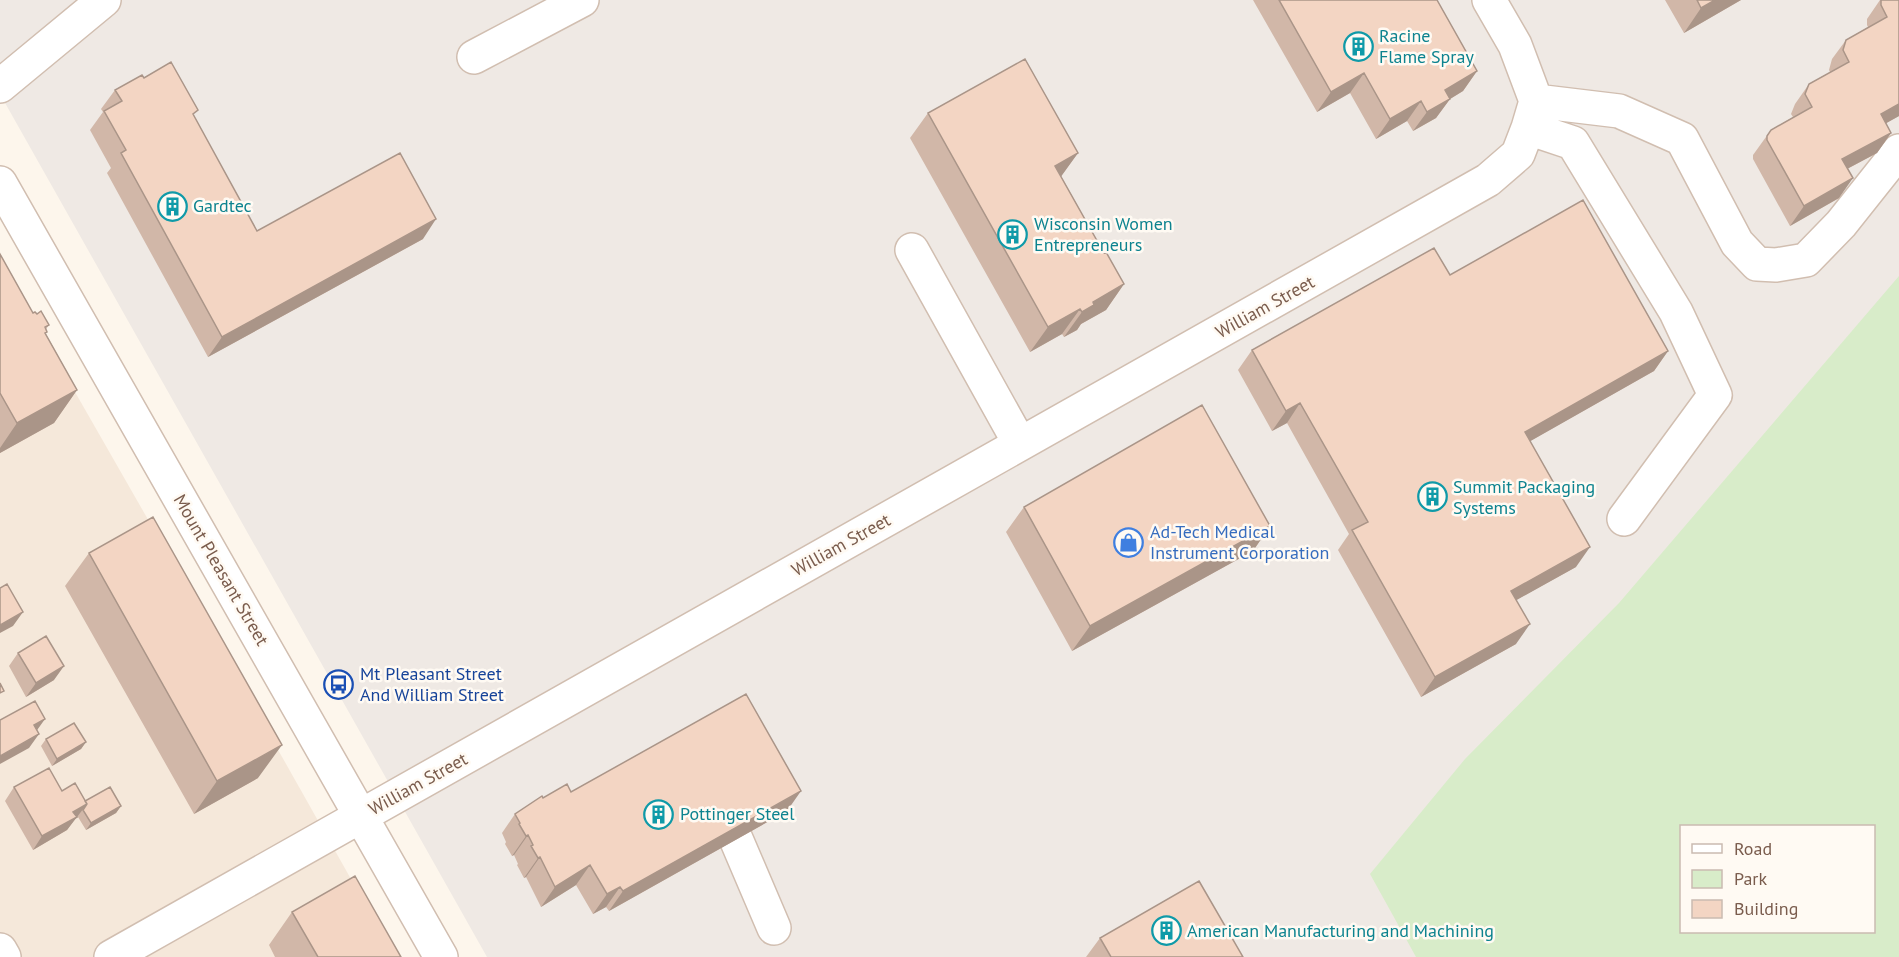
<svg xmlns="http://www.w3.org/2000/svg" width="1899" height="957" font-family="'PT Sans',sans-serif">
<style>
.residential{fill:#f5e8da}
.industrial{fill:#efe9e4;fill-rule:evenodd}
.green{fill:#d8ecc9;fill-rule:evenodd}
.lines{fill:none;stroke-linecap:round;stroke-linejoin:round}
.minor-casing{stroke:#d1beb0;stroke-width:36}
.minor{stroke:#fff;stroke-width:33}
.wall{fill:#d1b7a8}
.shaded-wall{fill:#aa9588}
.building{fill:#f3d5c3;stroke:#aa9588;stroke-width:1.5}
.labels{text-anchor:middle;stroke-width:5;stroke-linejoin:round;paint-order:stroke}
.culture-label{font-size:18px;fill:#0d838f;stroke:#fffaf3;text-anchor:start}
.street-label{font-size:18px;fill:#7a5c4d;stroke:#fffaf3}
.shop-label{font-size:18px;fill:#366cbe;stroke:#fffaf3;text-anchor:start}
.transit-label{font-size:18px;fill:#164399;stroke:#fffaf3;text-anchor:start}
</style>
<rect width="100%" height="100%" fill="#fdf6ec"/>
<path class="residential" d="M 0,261 L 150,523 L 395,957 L 0,957 Z"/>
<path class="industrial" d="M 0,0 L 1899,0 L 1899,957 L 487,957 L 0,94 ZM 1682,826 L 1874,826 L 1874,932 L 1682,932 Z"/>
<path class="green" d="M 1899,276 L 1899,957 L 1416,957 L 1370,874 L 1465,759 L 1619,603 ZM 1874,826 L 1874,932 L 1682,932 L 1682,826 Z"/>
<g class="lines">
<defs>
<path id="minor" d="M 1489,0 L 1515,45 L 1536,101
M 474,57 L 582,0
M 0,86 L 104,0
M 1536,101 L 1619,111 L 1682,139 L 1737,243 L 1757,264 L 1776,265 L 1806,260 L 1841,224 L 1899,151
M 1528,128 L 1573,143 L 1676,312 L 1715,395 L 1624,519
M 0,183 L 441,957
M 912,250 L 1020,444
M 736,839 L 774,928
M 0,950 L 4,957
M 111,957 L 1488,180 L 1518,154 L 1528,128 L 1536,101"/>
</defs>
<use href="#minor" class="minor-casing"/>
<use href="#minor" class="minor"/>
</g>
<path class="wall" d="M 1253,0 L 1437,0 L 1477,71 L 1463,91 L 1450,99 L 1436,118 L 1413,131 L 1407,121 L 1376,139 L 1350,93 L 1317,112 Z
M 1665,0 L 1741,0 L 1684,33 Z
M 1880,0 L 1899,0 L 1899,116 L 1886,123 L 1891,133 L 1877,153 L 1847,169 L 1839,198 L 1790,226 L 1753,159 L 1753,155 L 1771,130 L 1793,117 L 1791,114 L 1795,104 L 1809,84 L 1830,72 L 1829,70 L 1832,59 L 1846,40 L 1868,27 L 1867,25 L 1867,19 Z
M 144,78 L 194,116 L 257,231 L 423,239 L 208,357 L 107,173 L 111,168 L 90,130 L 103,112 L 101,109 L 115,90 Z
M 928,113 L 1078,153 L 1061,176 L 1104,253 L 1124,284 L 1106,310 L 1081,324 L 1077,330 L 1064,337 L 1062,334 L 1030,352 L 910,138 Z
M 0,254 L 33,313 L 37,314 L 49,325 L 46,329 L 46,334 L 77,390 L 54,423 L 0,453 Z
M 1450,275 L 1668,351 L 1654,371 L 1530,441 L 1576,567 L 1516,600 L 1516,644 L 1421,697 L 1338,550 L 1349,534 L 1287,423 L 1272,431 L 1238,370 L 1252,350 Z
M 1024,507 L 1270,526 L 1253,551 L 1072,651 L 1006,532 Z
M 89,553 L 258,778 L 194,814 L 65,586 Z
M 18,653 L 54,680 L 26,697 L 9,666 Z
M 46,739 L 86,742 L 81,749 L 52,766 L 41,746 Z
M 14,787 L 62,791 L 85,801 L 121,806 L 116,813 L 86,830 L 78,817 L 75,819 L 67,830 L 33,850 L 5,801 Z
M 571,792 L 787,811 L 609,911 L 606,907 L 593,914 L 576,885 L 541,907 L 526,877 L 524,878 L 517,865 L 518,864 L 514,855 L 512,856 L 505,844 L 506,842 L 502,833 L 515,814 L 543,798 Z
M 292,912 L 401,957 L 275,957 L 269,945 Z
M 1100,938 L 1243,957 L 1086,957 Z"/>
<path class="shaded-wall" d="M 1715,0 L 1741,0 L 1684,33 L 1701,8 Z
M 1477,71 L 1463,91 L 1450,99 L 1436,118 L 1413,131 L 1427,112 L 1445,90 Z
M 1364,73 L 1350,93 L 1317,112 L 1331,92 Z
M 1421,101 L 1407,121 L 1376,139 L 1390,119 Z
M 1899,104 L 1899,116 L 1867,134 L 1881,114 Z
M 1891,133 L 1877,153 L 1828,179 L 1842,159 Z
M 1078,153 L 1060,178 L 1055,166 Z
M 1853,178 L 1839,198 L 1790,226 L 1804,206 Z
M 436,219 L 423,239 L 208,357 L 222,337 Z
M 1124,284 L 1106,310 L 1081,324 L 1077,330 L 1064,337 L 1082,312 L 1093,302 Z
M 1080,309 L 1062,334 L 1030,352 L 1048,327 Z
M 1668,351 L 1654,371 L 1511,452 L 1525,432 Z
M 77,390 L 54,423 L 0,453 L 0,448 L 17,423 Z
M 1300,403 L 1287,423 L 1272,431 L 1286,411 Z
M 1270,526 L 1253,551 L 1072,651 L 1090,626 Z
M 1590,547 L 1576,567 L 1497,611 L 1511,591 Z
M 23,612 L 13,626 L 0,633 L 0,625 Z
M 1530,624 L 1516,644 L 1421,697 L 1435,677 Z
M 64,666 L 54,680 L 26,697 L 36,683 Z
M 45,719 L 35,733 L 34,725 Z
M 39,734 L 29,748 L 0,764 L 0,756 Z
M 86,742 L 81,749 L 52,766 L 57,759 Z
M 282,745 L 258,778 L 194,814 L 217,781 Z
M 801,791 L 787,811 L 609,911 L 623,891 Z
M 87,804 L 67,830 L 33,850 L 42,836 L 73,812 Z
M 121,806 L 116,813 L 86,830 L 91,823 Z
M 528,835 L 514,855 L 512,856 L 526,836 Z
M 540,857 L 526,877 L 524,878 L 538,858 Z
M 590,865 L 576,885 L 541,907 L 555,887 Z
M 620,887 L 606,907 L 593,914 L 607,894 Z"/>
<path class="building" d="M 1279,0 L 1437,0 L 1477,71 L 1445,90 L 1450,99 L 1427,112 L 1421,101 L 1390,119 L 1364,73 L 1331,92 Z
M 1697,0 L 1715,0 L 1701,8 Z
M 1881,0 L 1899,0 L 1899,104 L 1881,114 L 1891,133 L 1842,159 L 1853,178 L 1804,206 L 1767,140 L 1767,136 L 1771,130 L 1812,107 L 1805,94 L 1809,84 L 1849,62 L 1843,50 L 1846,40 L 1887,17 L 1881,5 Z
M 1025,59 L 1078,153 L 1055,166 L 1104,253 L 1106,252 L 1124,284 L 1093,302 L 1094,305 L 1082,312 L 1080,309 L 1048,327 L 928,113 Z
M 171,62 L 198,110 L 193,114 L 257,231 L 400,153 L 436,219 L 222,337 L 121,153 L 126,150 L 104,111 L 122,101 L 115,90 L 142,75 L 144,78 Z
M 1583,200 L 1668,351 L 1525,432 L 1590,547 L 1511,591 L 1530,624 L 1435,677 L 1352,530 L 1368,522 L 1300,403 L 1286,411 L 1252,350 L 1434,248 L 1450,275 Z
M 0,254 L 33,313 L 35,312 L 37,314 L 41,311 L 49,325 L 45,327 L 47,332 L 45,333 L 77,390 L 17,423 L 0,393 Z
M 1202,405 L 1270,526 L 1090,626 L 1024,507 Z
M 153,517 L 282,745 L 217,781 L 89,553 Z
M 7,584 L 23,612 L 0,625 L 0,588 Z
M 46,636 L 64,666 L 36,683 L 18,653 Z
M 0,683 L 4,691 L 0,693 Z
M 746,694 L 801,791 L 623,891 L 620,887 L 607,894 L 590,865 L 555,887 L 540,857 L 538,858 L 531,846 L 533,845 L 528,835 L 526,836 L 519,824 L 520,823 L 515,814 L 542,796 L 543,798 L 567,784 L 571,792 Z
M 35,701 L 45,719 L 34,725 L 39,734 L 0,756 L 0,720 Z
M 74,723 L 86,742 L 57,759 L 46,739 Z
M 49,768 L 62,791 L 75,783 L 87,804 L 73,812 L 77,817 L 42,836 L 14,787 Z
M 110,787 L 121,806 L 91,823 L 83,810 L 87,804 L 85,801 Z
M 355,876 L 401,957 L 318,957 L 292,912 Z
M 1199,881 L 1243,957 L 1111,957 L 1100,938 Z"/>
<defs>
<symbol id="building-ring" viewBox="-11 -11 22 22"><circle r="9.5" fill="#fffaf3" stroke="#0f9aa8" stroke-width="1.5"/><path d="M-4-6H4V6H1V3H-1V6H-4ZM-2.5-4.3h1.7v1.8h-1.7ZM.8-4.3h1.7v1.8H.8ZM-2.5-1h1.7V.8h-1.7ZM.8-1h1.7V.8H.8Z" fill="#0f9aa8"/></symbol>
<symbol id="shop-ring" viewBox="-11 -11 22 22"><circle r="9.5" fill="#fffaf3" stroke="#3f7fe0" stroke-width="1.5"/><path d="M-5-2.5h2.3a2.7 3.5 0 0 1 5.4 0H5L5.5 6h-11ZM-1.5-2.5h3a1.5 2.3 0 0 0-3 0Z" fill="#3f7fe0"/></symbol>
<symbol id="bus-ring" viewBox="-11 -11 22 22"><circle r="9.5" fill="#fffaf3" stroke="#1a4fb4" stroke-width="1.5"/><path d="M-5-6H5V4H4V6H2V4H-2V6H-4V4H-5ZM-3.5-4V0h7V-4ZM-3.5 1.2v1.5H-2V1.2ZM2 1.2v1.5H3.5V1.2Z" fill="#1a4fb4"/></symbol>
</defs>
<g fill-rule="evenodd">
<use href="#building-ring" x="1342" y="30" width="33" height="33"/>
<use href="#building-ring" x="156" y="190" width="33" height="33"/>
<use href="#building-ring" x="996" y="218" width="33" height="33"/>
<use href="#building-ring" x="1416" y="480" width="33" height="33"/>
<use href="#shop-ring" x="1112" y="526" width="33" height="33"/>
<use href="#bus-ring" x="322" y="668" width="33" height="33"/>
<use href="#building-ring" x="642" y="798" width="33" height="33"/>
<use href="#building-ring" x="1150" y="914" width="33" height="33"/>
</g>
<g class="labels">
<g class="culture-label">
<text x="1379" y="42">Racine<tspan x="1379" dy="21">Flame Spray</tspan></text>
<text x="193" y="212">Gardtec</text>
<text x="1034" y="230">Wisconsin Women<tspan x="1034" dy="21">Entrepreneurs</tspan></text>
<text x="1453" y="493">Summit Packaging<tspan x="1453" dy="21">Systems</tspan></text>
<text x="680" y="820">Pottinger Steel</text>
<text x="1187" y="937">American Manufacturing and Machining</text>
</g>
<g class="street-label">
<text transform="translate(1265 307) rotate(-29)" y="6">William Street</text>
<text transform="translate(841 545) rotate(-29)" y="6">William Street</text>
<text transform="translate(221 570) rotate(60)" y="6">Mount Pleasant Street</text>
<text transform="translate(418 784) rotate(-29)" y="6">William Street</text>
</g>
<g class="shop-label">
<text x="1150" y="538">Ad-Tech Medical<tspan x="1150" dy="21">Instrument Corporation</tspan></text>
</g>
<g class="transit-label">
<text x="360" y="680">Mt Pleasant Street<tspan x="360" dy="21">And William Street</tspan></text>
</g>
</g>
<rect x="1680" y="825" width="195" height="108" fill="#fffaf3" stroke="#cabbb1" stroke-width="1.5"/>
<rect x="1692" y="844" width="30" height="9" fill="#ffffff" stroke="#cabbb1" stroke-width="1.5"/>
<text x="1734" y="855" font-size="18" fill="#7a5c4d">Road</text>
<rect x="1692" y="870" width="30" height="18" fill="#d8ecc9" stroke="#cabbb1" stroke-width="1.5"/>
<text x="1734" y="885" font-size="18" fill="#7a5c4d">Park</text>
<rect x="1692" y="900" width="30" height="18" fill="#f3d5c3" stroke="#cabbb1" stroke-width="1.5"/>
<text x="1734" y="915" font-size="18" fill="#7a5c4d">Building</text>
</svg>
